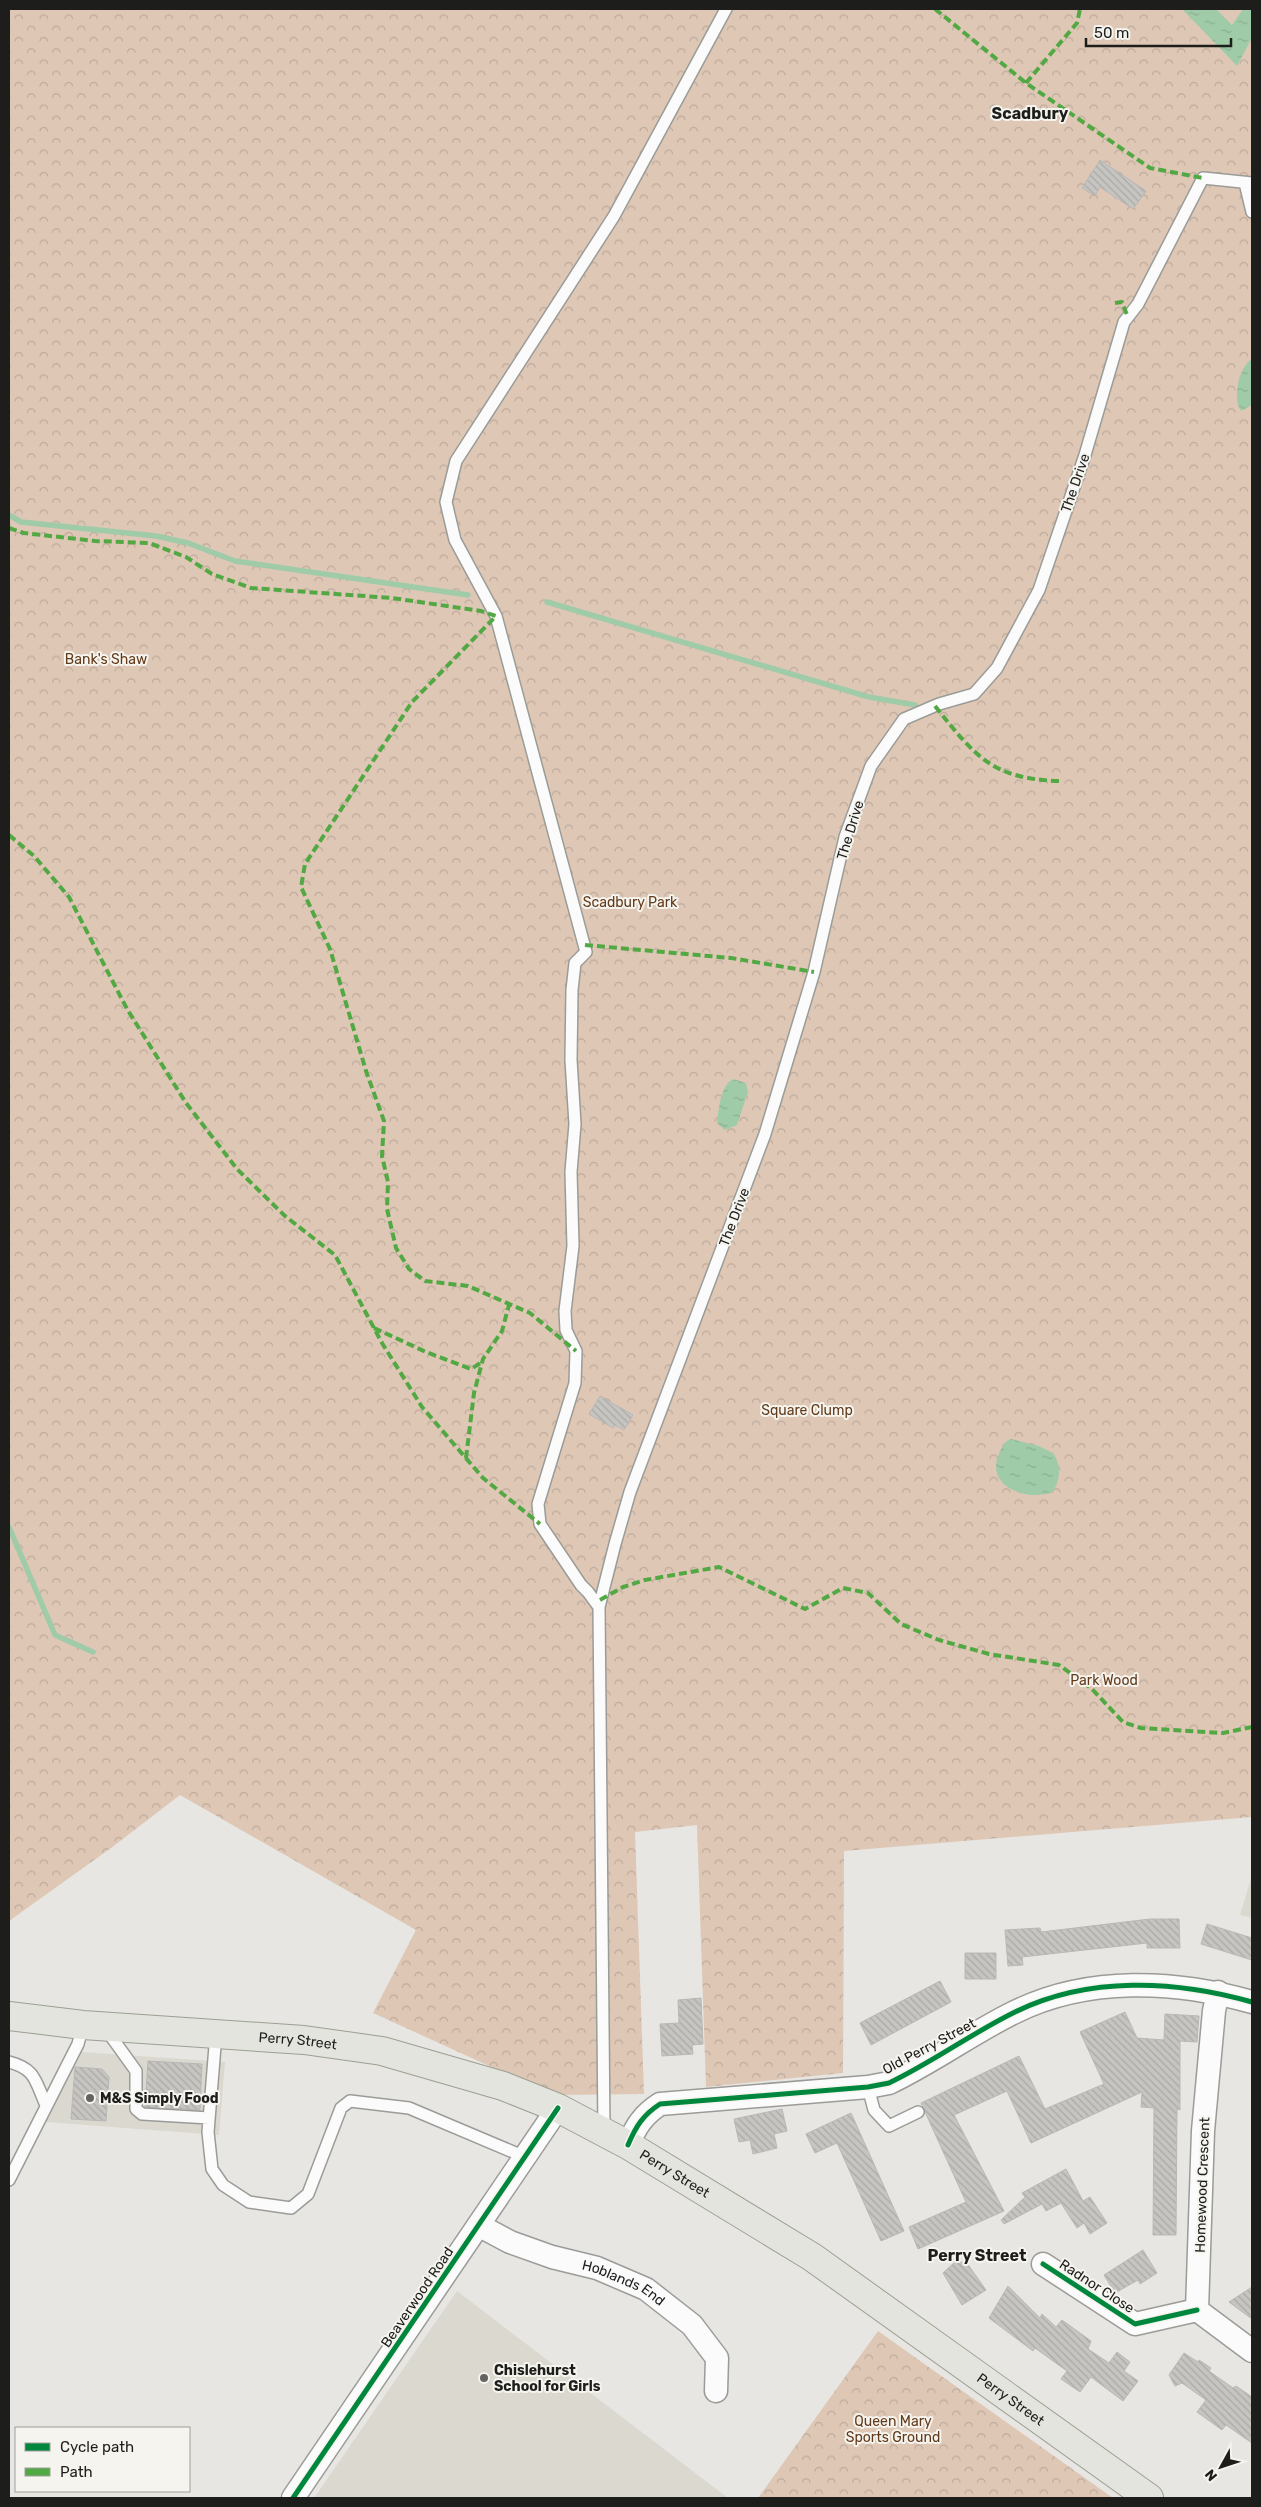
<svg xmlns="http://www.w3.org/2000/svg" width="1261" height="2507" font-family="Rubik,sans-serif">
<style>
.built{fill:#dad8cf}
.forest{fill:url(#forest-crowns)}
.water{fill:url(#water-ripples)}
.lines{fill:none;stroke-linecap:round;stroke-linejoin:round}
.stream{stroke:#a0cba9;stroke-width:5.5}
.building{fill:url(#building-back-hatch);stroke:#b9b8b6}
.lane-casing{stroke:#9b9b98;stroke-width:14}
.street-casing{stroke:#9b9b98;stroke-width:25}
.primary-casing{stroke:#9ca092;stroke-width:30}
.lane{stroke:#fbfbfb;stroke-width:11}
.street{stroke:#fbfbfb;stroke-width:22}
.primary{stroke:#e2e4dd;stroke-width:28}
.quiet{stroke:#52a943;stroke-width:4;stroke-dasharray:8 4;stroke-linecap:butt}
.cycleway-casing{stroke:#f5f4ee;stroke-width:8}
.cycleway{stroke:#00873e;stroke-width:5}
.poi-dot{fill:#646361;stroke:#f5f4ee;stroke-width:2}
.labels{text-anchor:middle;stroke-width:4;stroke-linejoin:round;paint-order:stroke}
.street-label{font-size:14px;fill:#1d1d1b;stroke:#f5f4ee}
.park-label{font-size:14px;fill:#633a1a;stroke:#f5f4ee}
.poi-label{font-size:14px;font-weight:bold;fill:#1d1d1b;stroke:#f5f4ee;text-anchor:start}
.quarter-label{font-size:16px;font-weight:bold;fill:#1d1d1b;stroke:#f5f4ee}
</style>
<defs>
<pattern id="forest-crowns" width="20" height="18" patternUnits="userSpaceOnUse" patternTransform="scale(1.25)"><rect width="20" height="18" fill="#dec7b5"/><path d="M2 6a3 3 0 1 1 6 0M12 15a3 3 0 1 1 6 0" fill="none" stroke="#beaa9b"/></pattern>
<pattern id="water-ripples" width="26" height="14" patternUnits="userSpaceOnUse" patternTransform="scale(1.25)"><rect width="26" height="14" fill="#a0cba9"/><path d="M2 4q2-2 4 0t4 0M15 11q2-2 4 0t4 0" fill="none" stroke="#89ae91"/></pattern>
<pattern id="building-back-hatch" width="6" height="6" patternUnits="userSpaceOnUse" patternTransform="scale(1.25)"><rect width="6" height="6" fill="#c6c5c2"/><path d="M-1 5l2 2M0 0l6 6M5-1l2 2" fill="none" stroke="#aaa9a6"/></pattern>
</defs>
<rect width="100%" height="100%" fill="#e7e6e2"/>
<path class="built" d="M 1252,1875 L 1252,1918 L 1240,1915 Z
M 82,2052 L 225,2062 L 219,2135 L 46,2122 Z
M 457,2291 L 728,2498 L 314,2498 Z"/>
<path class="forest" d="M 9,9 L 1252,9 L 1252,1817 L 844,1851 L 843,2073 L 706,2087 L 697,1825 L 635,1832 L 644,2094 L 553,2095 L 373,2013 L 416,1930 L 180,1795 L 111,1848 L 9,1921 Z
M 878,2331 L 1113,2498 L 758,2498 Z"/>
<path class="water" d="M 1182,9 L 1216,9 L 1232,25 L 1243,9 L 1252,9 L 1252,38 L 1237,66 Z
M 1252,359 L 1252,405 L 1241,411 C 1232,399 1239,366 1252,359 Z
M 733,1079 L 746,1083 L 748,1092 L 737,1125 L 725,1130 L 717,1123 C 719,1110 720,1086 733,1079 Z
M 1011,1439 L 1039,1446 L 1053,1453 C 1062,1465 1060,1480 1053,1492 C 1028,1502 984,1487 999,1454 C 1001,1448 1005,1441 1011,1439 Z"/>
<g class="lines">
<path class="stream" d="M 9,515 L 21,522 L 156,536 L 188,543 L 235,561 L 468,595
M 547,602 L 869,697 L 915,705
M 9,1527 L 55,1635 L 93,1652"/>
</g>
<path class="building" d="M 1100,160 L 1146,191 L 1133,209 L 1100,187 L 1095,196 L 1082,188 Z
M 600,1396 L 633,1415 L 624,1430 L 615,1425 L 613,1428 L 589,1414 Z
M 1150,1919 L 1179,1919 L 1180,1948 L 1147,1948 L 1147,1943 L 1022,1957 L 1023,1965 L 1008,1966 L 1005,1930 L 1040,1928 L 1041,1932 Z
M 1207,1924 L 1252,1938 L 1252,1960 L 1201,1944 Z
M 965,1953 L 996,1953 L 996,1979 L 965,1979 Z
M 940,1981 L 951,2002 L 871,2045 L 860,2023 Z
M 701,1998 L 703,2044 L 692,2045 L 693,2054 L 662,2056 L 660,2024 L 679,2023 L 678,2000 Z
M 1125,2012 L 1137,2038 L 1164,2040 L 1165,2014 L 1199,2016 L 1197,2042 L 1180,2041 L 1180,2110 L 1177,2109 L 1176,2235 L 1153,2235 L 1154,2108 L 1141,2107 L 1142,2092 L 1031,2143 L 1007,2091 L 954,2115 L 1004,2211 L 918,2249 L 909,2227 L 966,2202 L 921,2103 L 1019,2056 L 1045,2109 L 1104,2084 L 1080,2032 Z
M 148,2061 L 202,2064 L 200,2110 L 145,2107 Z
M 75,2067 L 102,2069 L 109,2077 L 106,2121 L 71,2119 Z
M 782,2109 L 787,2131 L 774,2134 L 777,2148 L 753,2154 L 750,2140 L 739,2142 L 734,2119 Z
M 851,2113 L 904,2231 L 881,2241 L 837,2143 L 815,2153 L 806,2134 Z
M 1066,2169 L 1083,2201 L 1090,2197 L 1107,2223 L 1090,2234 L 1084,2223 L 1077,2228 L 1061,2203 L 1046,2211 L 1042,2204 L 1004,2224 L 1001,2220 L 1025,2197 L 1022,2193 Z
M 1143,2250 L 1157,2273 L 1140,2284 L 1138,2280 L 1115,2293 L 1104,2275 Z
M 957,2260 L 969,2266 L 986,2290 L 962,2305 L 943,2273 Z
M 1008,2286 L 1040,2318 L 1042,2314 L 1056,2327 L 1062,2320 L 1091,2341 L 1088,2349 L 1109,2363 L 1117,2352 L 1130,2362 L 1124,2371 L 1138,2381 L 1123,2401 L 1091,2377 L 1080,2392 L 1061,2379 L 1067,2371 L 1035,2348 L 1033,2351 L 989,2318 Z
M 1252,2287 L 1252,2319 L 1229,2302 Z
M 1184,2353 L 1198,2362 L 1199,2360 L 1211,2368 L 1209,2371 L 1233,2388 L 1236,2386 L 1252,2397 L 1252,2443 L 1226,2425 L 1222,2430 L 1197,2412 L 1206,2400 L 1182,2383 L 1175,2386 L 1169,2375 Z"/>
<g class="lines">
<defs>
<path id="lane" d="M 1245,183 L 1252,212
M 599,1607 L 588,1592 L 581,1585 L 540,1524 L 538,1504 L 575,1383 L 576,1351 L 566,1330 L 565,1311 L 573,1246 L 571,1172 L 575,1124 L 571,1060 L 572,990 L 575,963 L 586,952 L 496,616 L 455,540 L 446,502 L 456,461 L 614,216 L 726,9
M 105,2028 L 136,2071 L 136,2109 L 142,2114 L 209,2118
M 216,2034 L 208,2132 L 212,2169 L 223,2185 L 249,2202 L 291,2208 L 308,2194 L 341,2108 L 350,2101 L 409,2108 L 525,2157
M 9,2062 C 36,2069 35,2081 46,2105
M 868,2087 L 874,2110 L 889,2126 L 918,2112
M 604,2131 L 599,1607 L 615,1544 L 630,1492 L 765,1134 L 814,972 L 845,837 L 871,766 L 904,719 L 939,704 L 974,694 L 997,668 L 1039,590 L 1085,455 L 1124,322 L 1138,304 L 1203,178 L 1252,183
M 9,2180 L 78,2044 L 83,2025"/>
<g id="street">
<path d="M 1218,1992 L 1214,2011 L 1203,2131 L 1197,2310 L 1252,2351"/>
<path d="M 628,2145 C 636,2126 643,2115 660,2104 L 868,2087 L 889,2083 C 933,2062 972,2033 1015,2012 C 1088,1976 1175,1980 1252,2002"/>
<path id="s1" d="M 480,2226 L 510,2242 L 552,2257 L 597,2268 L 646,2289 L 692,2325 L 717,2358 L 716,2391"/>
<path d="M 1043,2264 L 1135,2324 L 1197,2310"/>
<path d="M 293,2498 L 558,2108"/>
</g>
<g id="primary">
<path id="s2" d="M 9,2016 L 83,2025 L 304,2040 L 382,2051 L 503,2086 L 558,2108 L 628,2145 L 812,2257 L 1149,2498"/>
</g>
</defs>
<use href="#lane" class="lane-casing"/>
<use href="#street" class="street-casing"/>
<use href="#primary" class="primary-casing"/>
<use href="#lane" class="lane"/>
<use href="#street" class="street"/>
<use href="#primary" class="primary"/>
<path class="quiet" d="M 935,9 L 1026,83 L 1150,168 L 1203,178
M 1026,83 L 1077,23 L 1080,9
M 1115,303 L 1122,302 L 1127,315
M 9,528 L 24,533 L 95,541 L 149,543 L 186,557 L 212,574 L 251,588 L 392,598 L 481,611 L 496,616 L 412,702 L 305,864 L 301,887 L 330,949 L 366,1071 L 384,1121 L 382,1156 L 388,1182 L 387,1209 L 396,1248 L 409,1269 L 425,1281 L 468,1286 L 530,1313 L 576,1351
M 935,706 C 975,756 992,779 1059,781
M 9,835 L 34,856 L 69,897 L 127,1009 L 186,1103 L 237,1169 L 285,1216 L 335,1255 L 382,1343 L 422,1407 L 483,1478 L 540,1524
M 585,945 L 731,958 L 814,972
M 374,1328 L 426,1352 L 471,1369 L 482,1362
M 466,1458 L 474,1393 L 483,1359 L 502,1331 L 509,1305
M 600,1600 L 623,1587 L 645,1580 L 719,1567 L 805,1609 L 843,1588 L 868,1593 L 901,1624 L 939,1640 L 989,1654 L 1059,1665 L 1091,1688 L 1123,1722 L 1141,1728 L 1223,1733 L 1252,1727"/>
<defs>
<path id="cycleway" d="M 628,2145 C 636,2126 643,2115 660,2104 L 868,2087 L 889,2083 C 933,2062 972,2033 1015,2012 C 1088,1976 1175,1980 1252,2002
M 1043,2264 L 1135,2324 L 1197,2310
M 293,2498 L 558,2108"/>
</defs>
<use href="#cycleway" class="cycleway-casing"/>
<use href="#cycleway" class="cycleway"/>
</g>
<g class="poi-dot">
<circle cx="90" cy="2098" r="5"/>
<circle cx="484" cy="2378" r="5"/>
</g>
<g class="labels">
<g class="street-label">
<text transform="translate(1075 483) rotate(-71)" y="5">The Drive</text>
<text transform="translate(850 830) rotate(-73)" y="5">The Drive</text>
<text transform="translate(734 1217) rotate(-69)" y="5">The Drive</text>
<text dy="5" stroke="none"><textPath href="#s2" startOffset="290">Perry Street</textPath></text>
<text transform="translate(929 2046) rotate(-28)" y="5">Old Perry Street</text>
<text dy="5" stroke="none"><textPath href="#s2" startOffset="694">Perry Street</textPath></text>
<text transform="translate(1202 2185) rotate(-88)" y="5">Homewood Crescent</text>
<text dy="5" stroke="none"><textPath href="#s1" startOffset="155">Hoblands End</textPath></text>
<text transform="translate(1097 2286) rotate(33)" y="5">Radnor Close</text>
<text transform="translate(417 2297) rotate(-56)" y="5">Beaverwood Road</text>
<text dy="5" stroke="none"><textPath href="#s2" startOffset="1099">Perry Street</textPath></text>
</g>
<g class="park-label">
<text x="106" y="664">Bank's Shaw</text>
<text x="630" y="907">Scadbury Park</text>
<text x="807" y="1415">Square Clump</text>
<text x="1104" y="1685">Park Wood</text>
<text x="893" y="2426">Queen Mary<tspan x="893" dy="16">Sports Ground</tspan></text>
</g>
<g class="poi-label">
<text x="100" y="2103">M&amp;S Simply Food</text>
<text x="494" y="2375">Chislehurst<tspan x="494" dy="16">School for Girls</tspan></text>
</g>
<g class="quarter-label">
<text x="1030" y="119">Scadbury</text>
<text x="977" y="2261">Perry Street</text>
</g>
</g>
<rect width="1261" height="2507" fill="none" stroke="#1d1d1b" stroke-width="20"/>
<rect x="15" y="2427" width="175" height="65" fill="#f5f4ee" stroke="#9f9e9a"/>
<rect x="25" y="2443" width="25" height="8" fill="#00873e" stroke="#9f9e9a"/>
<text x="60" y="2452" font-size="15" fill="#1d1d1b">Cycle path</text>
<rect x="25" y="2468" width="25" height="8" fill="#52a943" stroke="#9f9e9a"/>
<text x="60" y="2477" font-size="15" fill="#1d1d1b">Path</text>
<g transform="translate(1221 2467) rotate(230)" stroke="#f5f4ee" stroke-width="4" paint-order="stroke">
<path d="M0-4L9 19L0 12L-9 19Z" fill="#1d1d1b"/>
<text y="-8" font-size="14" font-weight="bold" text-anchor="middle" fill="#1d1d1b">N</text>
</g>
<path d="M1086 38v8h145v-8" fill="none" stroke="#1d1d1b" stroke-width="2.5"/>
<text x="1094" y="38" font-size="15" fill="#1d1d1b" stroke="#f5f4ee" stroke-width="4" paint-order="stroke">50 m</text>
</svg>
